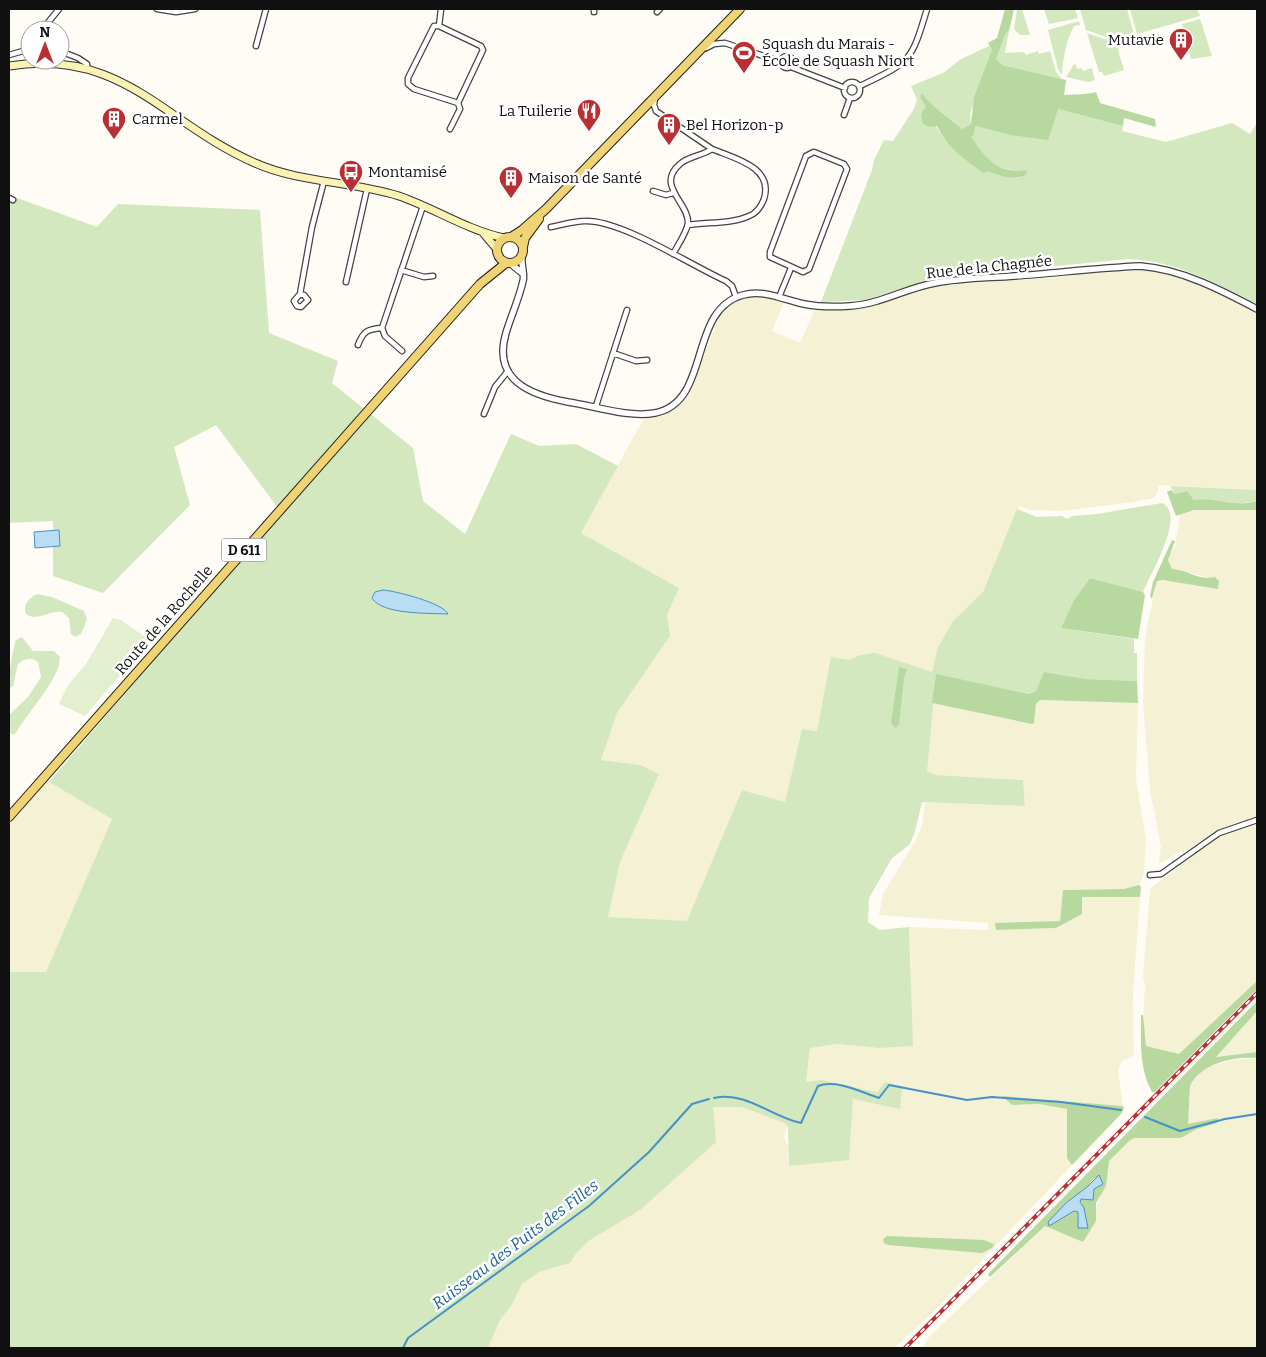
<svg xmlns="http://www.w3.org/2000/svg" width="1266" height="1357" font-family="Bitter,serif">
<style>
.farmland{fill:#f4f1d5}
.green{fill:#d3e8be}
.forest{fill:#b7d89f;fill-rule:evenodd}
.pitch{fill:#e4efd0}
.water{fill:#bbddf3;stroke:#4691c6}
.lines{fill:none;stroke-linecap:round;stroke-linejoin:round}
.stream{stroke:#4691c6;stroke-width:2}
.minor-casing{stroke:#434343;stroke-width:7}
.tertiary-casing{stroke:#434343;stroke-width:8}
.secondary-casing{stroke:#323232;stroke-width:9}
.primary-casing{stroke:#212121;stroke-width:10}
.minor{stroke:#fff;stroke-width:4.5}
.tertiary{stroke:#fff;stroke-width:5.5}
.secondary{stroke:#faf3b3;stroke-width:7}
.primary{stroke:#f0d372;stroke-width:8}
.rail-casing{stroke:#b92f34;stroke-width:4}
.rail{stroke:#fff;stroke-width:2;stroke-dasharray:5.5;stroke-linecap:butt}
.labels{text-anchor:middle;stroke-width:5;stroke-linejoin:round;paint-order:stroke}
.shield{fill:#fff;stroke:#585858;stroke-width:1}
.shield-label{font-size:14px;font-weight:bold;fill:#101010}
.poi-label{font-size:15px;fill:#101010;stroke:#fff;text-anchor:start}
.street-label{font-size:15px;fill:#101010;stroke:#fff}
.water-label{font-size:16px;font-style:italic;fill:#1f649c;stroke:#fff}
</style>
<rect width="100%" height="100%" fill="#fefcf4"/>
<path class="farmland" d="M 1142,270 L 1158,272 L 1206,287 L 1257,312 L 1257,490 L 1158,485 L 1158,492 L 1154,498 L 1132,502 L 1063,511 L 1030,510 L 1020,506 L 983,592 L 953,621 L 938,647 L 932,672 L 860,655 L 849,660 L 840,660 L 818,723 L 817,731 L 802,729 L 785,802 L 742,790 L 687,922 L 608,917 L 620,862 L 659,774 L 641,765 L 601,760 L 617,713 L 670,636 L 667,615 L 679,588 L 581,533 L 644,418 L 661,415 L 676,408 L 690,392 L 720,314 L 733,302 L 747,298 L 763,297 L 784,302 L 772,331 L 800,343 L 814,311 L 819,309 L 868,307 L 937,286 Z
M 1204,509 L 1257,510 L 1257,817 L 1222,827 L 1186,851 L 1180,852 L 1159,864 L 1161,847 L 1150,790 L 1143,702 L 1145,637 L 1157,581 L 1170,580 L 1218,589 L 1219,585 L 1202,576 L 1172,569 L 1168,565 L 1169,555 L 1175,547 L 1180,513 Z
M 1040,700 L 1138,703 L 1136,779 L 1146,839 L 1144,873 L 1139,885 L 1124,889 L 1063,890 L 1060,921 L 995,923 L 996,930 L 1056,928 L 1082,914 L 1082,897 L 1140,897 L 1133,993 L 1134,1055 L 1122,1061 L 1118,1070 L 1123,1106 L 1003,1096 L 1012,1105 L 1039,1104 L 1067,1109 L 1067,1158 L 1072,1165 L 931,1314 L 894,1348 L 488,1348 L 500,1320 L 513,1303 L 522,1284 L 539,1272 L 570,1263 L 577,1252 L 590,1240 L 610,1227 L 713,1113 L 713,1107 L 741,1107 L 785,1123 L 788,1126 L 783,1136 L 788,1145 L 789,1166 L 853,1099 L 900,1108 L 901,1086 L 885,1082 L 877,1092 L 822,1080 L 806,1082 L 810,1048 L 838,1044 L 878,1048 L 911,966 L 909,927 L 988,930 L 988,923 L 879,915 L 883,894 L 917,838 L 923,822 L 925,802 L 1025,806 L 1023,780 L 936,775 L 926,771 L 932,703 L 1032,724 L 1034,723 L 1036,704 Z
M 49,782 L 112,819 L 46,972 L 9,972 L 9,805 Z
M 1257,823 L 1257,981 L 1179,1054 L 1146,1046 L 1143,1026 L 1145,984 L 1143,977 L 1150,889 L 1212,840 L 1238,828 Z
M 1257,1011 L 1257,1052 L 1215,1057 L 1251,1017 Z
M 1257,1058 L 1257,1348 L 922,1348 L 929,1337 L 1045,1226 L 1083,1242 L 1096,1211 L 1109,1161 L 1124,1144 L 1134,1137 L 1181,1138 L 1197,1129 L 1217,1123 L 1188,1124 L 1190,1086 L 1200,1072 L 1206,1068 L 1232,1060 Z"/>
<path class="green" d="M 1017,9 L 1022,9 L 1030,35 L 1020,35 L 1014,29 Z
M 1044,9 L 1075,9 L 1078,18 L 1049,24 Z
M 1080,9 L 1127,9 L 1134,35 L 1115,40 L 1086,30 Z
M 1130,9 L 1197,9 L 1200,16 L 1137,34 Z
M 1200,19 L 1212,56 L 1191,59 L 1182,24 Z
M 1079,21 L 1080,25 L 1074,26 C 1066,41 1063,58 1062,75 L 1058,69 L 1048,30 Z
M 1009,31 L 1005,53 L 1024,52 L 1026,55 L 1038,51 L 1039,54 L 1050,51 L 1056,72 L 1062,79 L 1002,65 L 996,59 L 1006,33 Z
M 1087,33 L 1116,43 L 1124,70 L 1104,76 L 1102,72 L 1099,72 Z
M 989,46 L 992,50 L 970,114 L 971,124 L 962,129 C 950,117 932,107 922,93 C 934,133 951,149 983,173 L 988,170 L 996,175 L 1017,178 L 1027,171 C 995,171 989,161 970,137 L 975,126 L 1010,135 L 1017,135 L 1058,109 L 1123,126 L 1122,131 L 1166,142 L 1232,123 L 1250,134 L 1257,123 L 1257,304 C 1216,283 1176,261 1129,259 L 950,276 L 928,280 L 867,300 L 821,302 L 872,170 L 874,160 L 884,140 L 893,141 L 914,109 L 917,99 L 911,86 L 943,73 L 961,59 Z
M 1075,63 L 1077,69 L 1081,68 L 1083,71 L 1092,68 L 1095,80 L 1088,82 L 1066,77 Z
M 9,195 L 97,227 L 118,204 L 260,210 L 269,333 L 338,361 L 332,383 L 413,448 L 423,501 L 465,534 L 511,434 L 539,446 L 576,444 L 618,466 L 581,533 L 679,588 L 667,615 L 670,636 L 617,713 L 601,760 L 641,765 L 659,774 L 620,862 L 608,917 L 687,921 L 742,790 L 785,802 L 802,729 L 817,731 L 831,657 L 849,660 L 860,655 L 875,653 L 932,672 L 938,647 L 953,621 L 983,592 L 1017,509 L 1037,517 L 1062,516 L 1067,519 L 1072,516 L 1097,514 L 1162,503 C 1187,514 1150,574 1143,592 L 1090,578 L 1074,600 L 1061,628 L 1134,639 L 1134,653 L 1137,653 L 1137,681 L 1086,679 L 1044,672 L 1036,691 L 1029,694 L 936,675 L 927,771 L 936,775 L 1023,780 L 1025,806 L 922,802 L 914,835 L 909,845 L 892,858 L 869,898 L 868,922 L 880,930 L 909,927 L 913,1046 L 878,1048 L 838,1044 L 810,1048 L 806,1082 L 822,1080 L 877,1092 L 885,1082 L 902,1086 L 900,1109 L 853,1099 L 849,1160 L 789,1166 L 788,1127 L 785,1123 L 741,1107 L 713,1107 L 716,1142 L 640,1210 L 590,1240 L 577,1252 L 570,1263 L 539,1272 L 522,1284 L 513,1303 L 500,1320 L 488,1348 L 9,1348 L 9,972 L 46,972 L 112,819 L 49,782 L 281,512 L 216,425 L 174,447 L 190,505 L 103,593 L 53,576 L 53,521 L 9,523 Z
M 1170,486 L 1257,490 L 1257,501 L 1238,504 L 1194,500 L 1187,491 L 1175,494 Z
M 37,594 L 52,597 L 84,611 L 87,619 L 81,634 L 75,637 L 71,634 L 69,618 L 62,612 C 49,610 38,622 26,614 C 22,606 29,598 37,594 Z
M 22,637 L 33,651 L 54,651 L 60,657 C 60,680 27,712 16,733 L 12,735 L 9,730 L 9,715 L 28,697 L 41,677 L 38,662 C 31,656 24,659 18,664 L 13,686 L 9,689 C 9,672 11,657 16,640 Z"/>
<path class="forest" d="M 1005,9 L 1014,9 L 1009,31 L 1006,33 L 996,59 L 1002,65 L 1066,80 L 1064,95 C 1076,94 1085,95 1096,92 L 1100,103 L 1155,119 L 1156,127 L 1124,118 L 1123,126 L 1058,109 L 1048,140 L 1010,135 L 975,126 L 974,134 L 971,137 C 987,159 997,174 1027,170 L 1026,175 C 1014,180 1000,177 988,171 L 983,173 C 964,159 947,147 937,126 L 930,127 L 923,124 L 921,114 L 926,106 L 920,98 L 922,93 C 932,107 949,117 962,129 L 971,124 L 974,97 L 992,50 L 988,43 L 997,38 Z
M 1171,490 L 1175,494 L 1187,491 L 1194,500 C 1215,497 1236,508 1257,501 L 1257,510 L 1194,510 L 1176,516 L 1167,492 Z
M 1172,540 L 1175,541 L 1168,560 L 1172,569 C 1184,569 1196,578 1207,578 C 1210,578 1212,577 1215,577 L 1219,581 L 1218,589 L 1163,580 L 1157,581 L 1152,599 L 1150,596 L 1153,582 Z
M 1090,578 L 1143,592 L 1145,595 L 1138,639 L 1061,628 L 1074,600 Z
M 899,667 L 907,669 L 904,678 L 899,725 L 895,728 L 891,723 Z
M 1044,672 L 1086,679 L 1137,681 L 1138,703 L 1040,700 L 1036,704 L 1034,723 L 1032,724 L 932,703 L 936,674 L 1029,694 L 1036,691 Z
M 1139,885 L 1141,887 L 1140,897 L 1082,897 L 1082,914 L 1056,928 L 996,930 L 995,923 L 1060,921 L 1063,890 L 1124,889 Z
M 1257,981 L 1257,989 L 1155,1092 L 1152,1092 C 1139,1068 1141,1042 1141,1015 L 1143,1015 L 1146,1046 L 1179,1054 Z
M 1257,1001 L 1257,1011 L 1216,1057 L 1257,1052 L 1257,1058 C 1234,1056 1201,1063 1190,1086 L 1188,1124 L 1218,1118 L 1217,1123 L 1197,1129 L 1181,1138 L 1134,1138 L 1130,1140 L 1109,1161 L 1106,1186 L 1096,1203 L 1096,1221 L 1083,1242 L 1045,1226 L 990,1277 L 988,1274 ZM 1094,1178 L 1102,1183 L 1094,1188 L 1094,1196 L 1088,1200 L 1081,1199 C 1080,1205 1087,1220 1088,1228 L 1078,1220 L 1078,1212 L 1074,1211 L 1049,1225 L 1066,1203 L 1087,1187 Z
M 1002,1096 L 1123,1106 L 1124,1108 L 1121,1114 L 1072,1165 L 1067,1158 L 1067,1109 L 1039,1104 L 1012,1105 Z
M 887,1236 L 984,1240 L 994,1244 L 992,1248 L 982,1253 L 888,1245 L 884,1243 L 883,1239 Z"/>
<path class="pitch" d="M 113,618 L 121,620 L 150,640 L 85,716 L 59,704 L 68,685 L 86,664 Z"/>
<path class="water" d="M 59,530 L 60,546 L 35,548 L 34,532 Z
M 383,590 C 396,591 443,603 448,614 C 430,613 382,615 372,598 L 375,592 Z
M 1099,1175 L 1103,1184 L 1094,1189 L 1093,1200 L 1081,1199 L 1080,1202 L 1084,1208 L 1088,1228 L 1078,1228 L 1078,1212 L 1074,1211 L 1049,1226 L 1048,1222 L 1066,1203 L 1087,1187 Z"/>
<g class="lines">
<path class="stream" d="M 714,1098 C 747,1091 771,1117 801,1123 L 818,1086 C 836,1079 861,1092 879,1098 L 889,1085 L 967,1100 L 992,1097 L 1061,1102 L 1121,1110
M 1145,1117 L 1180,1131 L 1225,1119 L 1257,1114
M 403,1348 L 408,1338 L 589,1206 L 649,1152 L 692,1104 L 709,1099"/>
<defs>
<path id="minor" d="M 157,9 L 176,12 L 195,9
M 594,12 L 594,9
M 657,12 L 660,9
M 434,26 L 439,26 L 481,46 L 483,50 L 458,103 L 414,89 L 408,84 L 408,78 Z
M 439,26 L 441,9
M 42,30 L 59,9
M 256,46 L 266,9
M 706,48 L 714,44 L 725,43 L 781,62
M 60,51 L 78,58 L 87,64 L 87,68
M 9,55 L 30,49
M781 62a6 6 0 1 1 12 0a6 6 0 1 1-12 0Z
M 791,67 L 845,88
M844 90a8 8 0 1 1 16 0a8 8 0 1 1-16 0Z
M 860,86 C 910,62 911,63 927,9
M 655,98 L 654,105 L 656,111 L 712,149
M 844,115 L 850,98
M 450,129 L 460,109 L 458,103
M 814,152 L 844,164 L 847,169 L 809,269 L 803,272 L 770,257 L 770,252 L 806,156 Z
M 653,191 L 666,195 L 673,193
M 9,198 L 13,200
M 551,227 C 562,225 574,221 585,221 C 622,220 690,265 726,281 L 732,286 L 736,297
M 673,254 C 678,245 687,232 688,223 C 689,203 655,185 680,164 C 689,156 702,156 712,149 C 734,158 774,167 764,199 C 761,207 757,213 749,216 C 732,224 707,222 688,225
M 401,270 L 424,277 L 433,276
M 346,282 L 367,189
M 300,294 L 304,295 L 308,300 L 301,307 L 297,306 L 294,301 L 300,294 L 312,227 L 324,181
M 779,297 L 791,268
M 358,345 C 363,331 368,329 382,328
M 402,351 L 385,336 L 382,328 L 423,206
M 613,353 L 636,361 L 647,360
M 596,406 L 627,310
M 484,414 L 495,387 L 508,371
M 1150,875 L 1161,874 L 1219,833 L 1257,820"/>
<path id="tertiary" d="M 522,257 C 521,265 525,274 523,281 C 519,299 511,316 506,333 C 492,380 530,395 568,402 C 595,406 628,418 655,413 C 712,402 687,310 743,295 C 764,289 784,300 804,304 C 819,307 835,307 850,306 C 881,304 906,288 935,283 C 961,278 988,278 1015,276 C 1056,273 1098,268 1140,266 C 1181,269 1221,290 1257,309
M 511,264 L 522,273"/>
<path id="secondary" d="M 9,66 C 123,48 163,123 255,163 C 300,183 352,181 399,196 C 434,208 467,230 504,238
M 484,234 L 496,248"/>
<path id="primary" d="M497 250a13 13 0 1 1 26 0a13 13 0 1 1-26 0Z
M 511,237 L 522,230 L 546,209 L 740,9
M 523,247 L 525,238 L 539,219
M 9,817 L 480,284 L 506,263"/>
</defs>
<use href="#minor" class="minor-casing"/>
<use href="#tertiary" class="tertiary-casing"/>
<use href="#secondary" class="secondary-casing"/>
<use href="#primary" class="primary-casing"/>
<use href="#minor" class="minor"/>
<use href="#tertiary" class="tertiary"/>
<use href="#secondary" class="secondary"/>
<use href="#primary" class="primary"/>
<defs>
<path id="rail" d="M 905,1348 L 1257,993"/>
</defs>
<use href="#rail" class="rail-casing"/>
<use href="#rail" class="rail"/>
</g>
<defs>
<symbol id="building-pin" viewBox="-11 -11 22 30"><path d="M0 17L-7.5 6A9.5 9.5 0 1 1 7.5 6Z" fill="#b92f34" stroke="#fff"/><path d="M-4-6H4V6H1V3H-1V6H-4ZM-2.5-4.3h1.7v1.8h-1.7ZM.8-4.3h1.7v1.8H.8ZM-2.5-1h1.7V.8h-1.7ZM.8-1h1.7V.8H.8Z" fill="#fff"/></symbol>
<symbol id="stadium-pin" viewBox="-11 -11 22 30"><path d="M0 17L-7.5 6A9.5 9.5 0 1 1 7.5 6Z" fill="#b92f34" stroke="#fff"/><path d="M0-5a6.5 5 0 1 0 0 10a6.5 5 0 1 0 0-10ZM-3.5-1.8h7v3.6h-7Z" fill="#fff"/></symbol>
<symbol id="restaurant-pin" viewBox="-11 -11 22 30"><path d="M0 17L-7.5 6A9.5 9.5 0 1 1 7.5 6Z" fill="#b92f34" stroke="#fff"/><path d="M-5-6h1v4h1v-4h1v4h1v-4h1v5L-1.5 .5V6h-2V.5L-5-1ZM5-6V6H3V1.5H1.5Q1.5-4 5-6Z" fill="#fff"/></symbol>
<symbol id="bus-pin" viewBox="-11 -11 22 30"><path d="M0 17L-7.5 6A9.5 9.5 0 1 1 7.5 6Z" fill="#b92f34" stroke="#fff"/><path d="M-5-6H5V4H4V6H2V4H-2V6H-4V4H-5ZM-3.5-4V0h7V-4ZM-3.5 1.2v1.5H-2V1.2ZM2 1.2v1.5H3.5V1.2Z" fill="#fff"/></symbol>
</defs>
<g fill-rule="evenodd">
<use href="#building-pin" x="1167" y="26" width="28" height="38"/>
<use href="#stadium-pin" x="730" y="39" width="28" height="38"/>
<use href="#restaurant-pin" x="575" y="97" width="28" height="38"/>
<use href="#building-pin" x="100" y="105" width="28" height="38"/>
<use href="#building-pin" x="655" y="111" width="28" height="38"/>
<use href="#bus-pin" x="337" y="158" width="28" height="38"/>
<use href="#building-pin" x="497" y="164" width="28" height="38"/>
</g>
<g class="labels">
<rect class="shield" x="221.5" y="538.5" width="45" height="23" rx="4"/>
<g class="shield-label">
<text x="244" y="555">D 611</text>
</g>
<g class="poi-label">
<text x="1164" y="45" text-anchor="end">Mutavie</text>
<text x="762" y="49">Squash du Marais -<tspan x="762" dy="17">École de Squash Niort</tspan></text>
<text x="572" y="116" text-anchor="end">La Tuilerie</text>
<text x="132" y="124">Carmel</text>
<text x="686" y="130">Bel Horizon-p</text>
<text x="368" y="177">Montamisé</text>
<text x="528" y="183">Maison de Santé</text>
</g>
<g class="street-label">
<text transform="translate(989 267) rotate(-6)" y="5">Rue de la Chagnée</text>
<text transform="translate(164 620) rotate(-49)" y="5">Route de la Rochelle</text>
</g>
<g class="water-label">
<text transform="translate(515 1244) rotate(-37)" y="6">Ruisseau des Puits des Filles</text>
</g>
</g>
<rect width="1266" height="1357" fill="none" stroke="#101010" stroke-width="20"/>
<g transform="translate(45 45)"><circle r="24" fill="#ffffff" stroke="#9f9f9f"/>
<path d="M0-4L9 19L0 12L-9 19Z" fill="#b92f34"/>
<text y="-8" font-size="14" font-weight="bold" text-anchor="middle" fill="#101010">N</text>
</g>
</svg>
